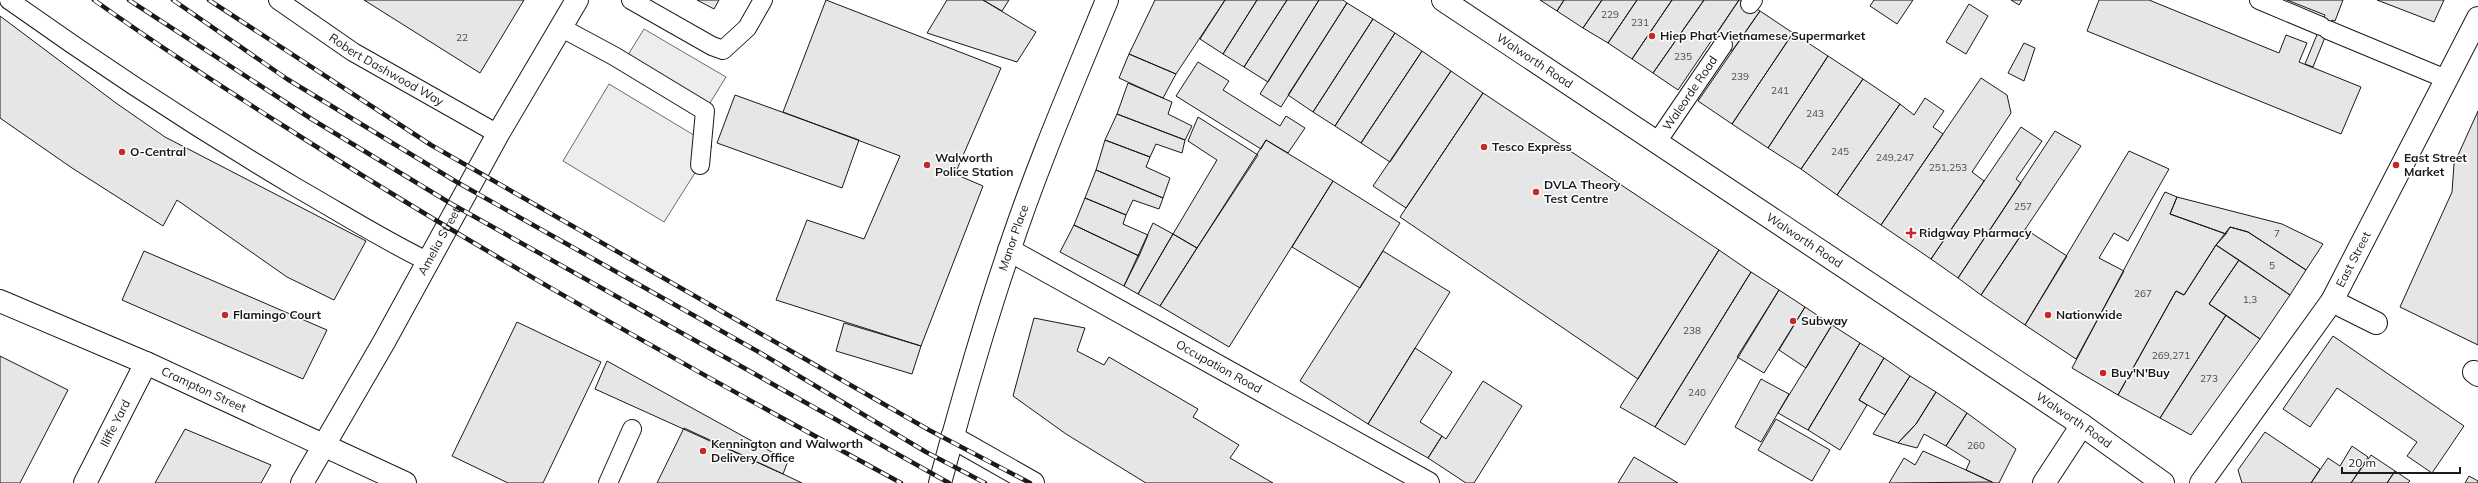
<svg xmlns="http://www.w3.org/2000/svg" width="2478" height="483" font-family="Mulish,sans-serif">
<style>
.built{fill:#ededed;stroke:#6a6a6a}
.building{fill:#e6e6e6;stroke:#1a1a1a}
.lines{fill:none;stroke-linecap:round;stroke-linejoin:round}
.service-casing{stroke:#1a1a1a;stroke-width:20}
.minor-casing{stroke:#1a1a1a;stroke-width:24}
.primary-casing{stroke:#1a1a1a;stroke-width:24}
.service{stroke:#fff;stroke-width:18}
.minor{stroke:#fff;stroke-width:22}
.primary{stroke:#fff;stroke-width:22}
.rail-casing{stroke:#1a1a1a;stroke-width:4.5}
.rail{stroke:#fff;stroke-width:3;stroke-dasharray:9;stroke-linecap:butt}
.poi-dot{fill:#c62828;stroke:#fff;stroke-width:1.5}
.labels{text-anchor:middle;stroke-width:3;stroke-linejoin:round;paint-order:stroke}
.number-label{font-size:10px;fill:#4d4d4d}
.poi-label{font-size:12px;font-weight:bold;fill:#1a1a1a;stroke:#fff;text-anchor:start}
.street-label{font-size:12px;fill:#1a1a1a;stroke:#fff}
</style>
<rect width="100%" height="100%" fill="#fff"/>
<path class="built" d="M 644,29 L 726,77 L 705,111 L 623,63 Z
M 609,84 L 712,146 L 664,222 L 563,161 Z"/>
<path class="building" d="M 364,0 L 524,0 L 480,73 Z
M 697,0 L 719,0 L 714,9 Z
M 826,0 L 1001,68 L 955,174 L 983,186 L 921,346 L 776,300 L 807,220 L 864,239 L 900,156 L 783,112 Z
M 947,0 L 983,0 L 1036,32 L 1017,62 L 927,33 Z
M 983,0 L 1009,0 L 1002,11 Z
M 1155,0 L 1225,0 L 1176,74 L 1129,54 Z
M 1225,0 L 1257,0 L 1223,54 L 1200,39 Z
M 1257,0 L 1287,0 L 1244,67 L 1223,54 Z
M 1287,0 L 1319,0 L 1268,82 L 1244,67 Z
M 1319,0 L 1343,0 L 1347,3 L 1281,107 L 1260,94 Z
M 1540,0 L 1564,0 L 1557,11 Z
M 1564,0 L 1602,0 L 1583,28 L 1557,11 Z
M 1602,0 L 1637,0 L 1608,43 L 1583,28 Z
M 1637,0 L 1672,0 L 1632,59 L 1608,43 Z
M 1672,0 L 1704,0 L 1653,73 L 1632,59 Z
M 1704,0 L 1739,0 L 1678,90 L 1653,73 Z
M 1739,0 L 1743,0 L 1760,11 L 1732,51 L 1713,39 Z
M 1874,0 L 1913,0 L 1897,24 L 1870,6 Z
M 2011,0 L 2022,0 L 2019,5 Z
M 2099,0 L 2149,0 L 2279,53 L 2286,35 L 2307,43 L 2299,62 L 2361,87 L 2341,134 L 2087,31 Z
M 2287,0 L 2343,0 L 2335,21 L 2332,20 L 2313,67 L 2305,64 L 2325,15 Z
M 2377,0 L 2444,0 L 2434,22 Z
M 1347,3 L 1373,19 L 1313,112 L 1288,95 Z
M 1969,4 L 1988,16 L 1966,54 L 1946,42 Z
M 1760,11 L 1793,33 L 1732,124 L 1698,101 Z
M 0,16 L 116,103 L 165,137 L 366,241 L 334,300 L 287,277 L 177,200 L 163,226 L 72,168 L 0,118 Z
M 1373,19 L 1395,33 L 1335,126 L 1313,112 Z
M 1395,33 L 1422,51 L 1361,143 L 1335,126 Z
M 1793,33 L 1828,56 L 1768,148 L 1732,124 Z
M 2024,43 L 2035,48 L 2024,81 L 2008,73 Z
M 1422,51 L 1451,71 L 1390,162 L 1361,143 Z
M 1129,54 L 1176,74 L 1163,98 L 1119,78 Z
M 1828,56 L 1863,79 L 1801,169 L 1768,148 Z
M 1198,62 L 1229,81 L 1223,90 L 1280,126 L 1286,116 L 1305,128 L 1288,153 L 1266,140 L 1261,149 L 1176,96 Z
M 1451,71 L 1483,93 L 1406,208 L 1373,186 Z
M 1981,78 L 2007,95 L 2011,113 L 1972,172 L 1984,181 L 1931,259 L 1881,225 Z
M 1863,79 L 1900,104 L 1837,195 L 1801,169 Z
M 1128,83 L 1172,102 L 1168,114 L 1192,126 L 1185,140 L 1117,114 Z
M 1483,93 L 1719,250 L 1638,379 L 1400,217 Z
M 735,95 L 859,140 L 842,188 L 717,143 Z
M 1925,98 L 1944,111 L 1933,127 L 1943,134 L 1881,225 L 1837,195 L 1900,104 L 1914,115 Z
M 2478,111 L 2478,345 L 2400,307 L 2452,192 L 2454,164 Z
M 1117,114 L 1185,140 L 1182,153 L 1156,144 L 1150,157 L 1105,140 Z
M 1198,117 L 1258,155 L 1197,248 L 1173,234 L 1217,160 L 1188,141 Z
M 2021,127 L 2042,141 L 2016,179 L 2021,183 L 1958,278 L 1931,259 Z
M 2055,131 L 2081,146 L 1981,295 L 1958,278 Z
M 1105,140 L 1150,157 L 1146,167 L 1170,178 L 1163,198 L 1096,170 Z
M 1266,140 L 1333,181 L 1229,347 L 1160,306 Z
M 2129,151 L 2169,169 L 2128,241 L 2114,233 L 2099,258 L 2124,271 L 2076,359 L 2025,325 Z
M 1096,170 L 1163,198 L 1159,209 L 1133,200 L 1126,215 L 1085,198 Z
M 1333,181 L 1400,223 L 1360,288 L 1292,247 Z
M 2165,192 L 2177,197 L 2170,214 L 2226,234 L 2216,245 L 2184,295 L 2176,291 L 2118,395 L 2072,368 Z
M 2177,197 L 2282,224 L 2323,244 L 2306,270 L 2248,232 L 2230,227 L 2226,234 L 2170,214 Z
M 1085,198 L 1126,215 L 1123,224 L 1148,235 L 1139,256 L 1074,225 Z
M 1153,223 L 1173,234 L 1138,294 L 1124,286 Z
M 1074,225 L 1139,256 L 1124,286 L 1060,252 Z
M 2230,227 L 2248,232 L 2306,270 L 2290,295 L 2216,245 Z
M 2025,229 L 2067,256 L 2025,325 L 1981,295 Z
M 1173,234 L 1197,248 L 1160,306 L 1138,294 Z
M 2216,245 L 2239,260 L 2209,304 L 2226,315 L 2160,418 L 2118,395 L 2176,291 L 2184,295 Z
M 1719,250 L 1751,272 L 1655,427 L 1620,407 Z
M 144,251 L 327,330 L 303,379 L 122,300 Z
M 1383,251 L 1450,292 L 1368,424 L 1300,381 Z
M 2239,260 L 2290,295 L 2260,339 L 2209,304 Z
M 1751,272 L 1779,290 L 1685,445 L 1655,427 Z
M 1779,290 L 1805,307 L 1764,373 L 1737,357 Z
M 1805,307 L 1832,325 L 1806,368 L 1779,350 Z
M 2226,315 L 2260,339 L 2191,435 L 2160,418 Z
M 1034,318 L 1085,328 L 1077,351 L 1104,365 L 1109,357 L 1198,409 L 1193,417 L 1239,445 L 1230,458 L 1273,483 L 1146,483 L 1066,434 L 1013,396 Z
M 517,322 L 601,362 L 543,483 L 508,483 L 452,456 Z
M 844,323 L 921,346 L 912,374 L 836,351 Z
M 1832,325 L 1860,343 L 1808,430 L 1778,413 Z
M 2333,336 L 2464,426 L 2432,473 L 2407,456 L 2417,442 L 2337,388 L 2310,427 L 2283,409 Z
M 1860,343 L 1884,358 L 1859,400 L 1867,405 L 1840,450 L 1808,430 Z
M 1415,348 L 1452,372 L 1420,422 L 1442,436 L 1428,458 L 1368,424 Z
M 0,356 L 68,390 L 20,483 L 0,483 Z
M 1884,358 L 1910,376 L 1885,415 L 1859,400 Z
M 607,361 L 788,461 L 783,474 L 595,389 Z
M 1910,376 L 1936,392 L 1916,424 L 1898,443 L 1873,434 Z
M 1761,379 L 1789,394 L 1761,442 L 1735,427 Z
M 1483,381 L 1522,406 L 1474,483 L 1466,483 L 1428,458 L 1442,436 L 1446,439 Z
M 1936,392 L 1967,413 L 1946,446 L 1924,434 L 1917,448 L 1898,443 L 1916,424 Z
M 1967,413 L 2016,449 L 1999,483 L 1994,483 L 1966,470 L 1970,461 L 1946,446 Z
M 1776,419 L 1830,450 L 1812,481 L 1758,450 Z
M 684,428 L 783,474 L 802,483 L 657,483 Z
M 185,429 L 271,465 L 261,483 L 155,483 Z
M 2265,432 L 2320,469 L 2311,483 L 2242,483 L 2238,470 Z
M 2352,446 L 2368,457 L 2351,483 L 2311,483 L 2328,458 L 2340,466 Z
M 1923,451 L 1966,470 L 1992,482 L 1889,483 L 1904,458 L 1915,465 Z
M 2371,455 L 2395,471 L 2387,483 L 2351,483 Z
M 1634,457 L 1678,483 L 1618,483 Z
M 2395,471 L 2410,481 L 2408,483 L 2387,483 Z
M 2469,476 L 2478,481 L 2478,483 L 2465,483 Z"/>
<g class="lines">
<defs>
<g id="service">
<path d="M 9,0 C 103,67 198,129 297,188 C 341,213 383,240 429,262"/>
<path id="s1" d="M 278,0 L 353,52 L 498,134"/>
<path d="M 631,0 L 712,46 L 723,50 L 747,28 L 763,0"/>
<path d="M 2259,0 L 2321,26"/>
<path d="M 1750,4 L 1753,0"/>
<path d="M 560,27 L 614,56 L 705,111 L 700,165"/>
<path d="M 2328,30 L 2446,79"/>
<path id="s2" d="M 1657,142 L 1723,45"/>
<path d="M 608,483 L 632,429"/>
</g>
<g id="minor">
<path id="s3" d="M 1009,250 L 1428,483"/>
<path id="s4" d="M 0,301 L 146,363 L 405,483"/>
<path d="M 2332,301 L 2376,323"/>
<path d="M 2474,372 L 2478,375"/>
<path d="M 952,437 L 1033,483"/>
<path id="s5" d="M 85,483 L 146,363"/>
<path id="s6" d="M 302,483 L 384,342 L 498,134 L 577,0"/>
<path id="s7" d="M 940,483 C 961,405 983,327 1009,251 C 1037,166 1073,83 1107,0"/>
<path d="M 2044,483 L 2082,425"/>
<path id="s8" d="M 2201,483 L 2332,301 L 2478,18"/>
</g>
<g id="primary">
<path id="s9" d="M 1443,0 L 2082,425 L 2163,483"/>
</g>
</defs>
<use href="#service" class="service-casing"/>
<use href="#minor" class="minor-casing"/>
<use href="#primary" class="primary-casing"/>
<use href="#service" class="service"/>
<use href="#minor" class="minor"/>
<use href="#primary" class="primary"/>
<defs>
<path id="rail" d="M 94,0 C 157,45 222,87 287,128 C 487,256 693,370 901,483
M 129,0 L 313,120 L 450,203 L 949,483
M 173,0 L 287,79 L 455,181 L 757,351 L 926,452 L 985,483
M 209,0 L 431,145 L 929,430 L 1030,483"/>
</defs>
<use href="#rail" class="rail-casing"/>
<use href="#rail" class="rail"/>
</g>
<g class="poi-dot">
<circle cx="1652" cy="36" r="4"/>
<circle cx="1484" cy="147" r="4"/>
<circle cx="122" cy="152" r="4"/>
<circle cx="927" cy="165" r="4"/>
<circle cx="2396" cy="165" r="4"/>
<circle cx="1536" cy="192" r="4"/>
<path d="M1909 227h4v4h4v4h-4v4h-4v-4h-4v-4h4z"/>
<circle cx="225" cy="315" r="4"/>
<circle cx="2048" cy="315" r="4"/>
<circle cx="1793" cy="321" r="4"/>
<circle cx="2103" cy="373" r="4"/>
<circle cx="703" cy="451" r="4"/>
</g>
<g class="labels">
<g class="number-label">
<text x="1610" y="18">229</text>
<text x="1640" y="26">231</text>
<text x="462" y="41">22</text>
<text x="1683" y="60">235</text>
<text x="1740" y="80">239</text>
<text x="1780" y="94">241</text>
<text x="1815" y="117">243</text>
<text x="1840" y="155">245</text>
<text x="1895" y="161">249,247</text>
<text x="1948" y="171">251,253</text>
<text x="2023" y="210">257</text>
<text x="2277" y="237">7</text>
<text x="2272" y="269">5</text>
<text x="2143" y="297">267</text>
<text x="2250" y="303">1,3</text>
<text x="1692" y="334">238</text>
<text x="2171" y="359">269,271</text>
<text x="2209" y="382">273</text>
<text x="1697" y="396">240</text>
<text x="1976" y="449">260</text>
</g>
<g class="poi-label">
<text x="1660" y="40">Hiep Phat Vietnamese Supermarket</text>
<text x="1492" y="151">Tesco Express</text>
<text x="130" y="156">O-Central</text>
<text x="935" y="162">Walworth<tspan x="935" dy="14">Police Station</tspan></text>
<text x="2404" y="162">East Street<tspan x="2404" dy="14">Market</tspan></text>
<text x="1544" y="189">DVLA Theory<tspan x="1544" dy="14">Test Centre</tspan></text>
<text x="1919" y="237">Ridgway Pharmacy</text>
<text x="233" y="319">Flamingo Court</text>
<text x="2056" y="319">Nationwide</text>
<text x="1801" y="325">Subway</text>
<text x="2111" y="377">Buy'N'Buy</text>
<text x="711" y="448">Kennington and Walworth<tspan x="711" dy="14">Delivery Office</tspan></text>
</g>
<g class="street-label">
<text dy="4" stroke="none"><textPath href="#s9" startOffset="110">Walworth Road</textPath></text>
<text dy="4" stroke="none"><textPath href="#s1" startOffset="129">Robert Dashwood Way</textPath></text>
<text dy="4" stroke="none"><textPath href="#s2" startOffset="59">Waleorde Road</textPath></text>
<text dy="4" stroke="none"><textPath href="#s7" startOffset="256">Manor Place</textPath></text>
<text dy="4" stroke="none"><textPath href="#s9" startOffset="434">Walworth Road</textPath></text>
<text dy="4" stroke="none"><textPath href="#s6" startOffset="278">Amelia Street</textPath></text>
<text dy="4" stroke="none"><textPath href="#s8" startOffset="271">East Street</textPath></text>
<text dy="4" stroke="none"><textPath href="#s3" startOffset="240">Occupation Road</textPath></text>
<text dy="4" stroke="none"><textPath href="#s4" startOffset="222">Crampton Street</textPath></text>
<text dy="4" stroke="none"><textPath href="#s9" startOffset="758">Walworth Road</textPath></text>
<text dy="4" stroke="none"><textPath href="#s5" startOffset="67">Iliffe Yard</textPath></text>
</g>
</g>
<path d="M2342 467v6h118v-6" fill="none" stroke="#1a1a1a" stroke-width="2"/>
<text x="2348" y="467" font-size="12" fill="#1a1a1a" stroke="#ffffff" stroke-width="3" paint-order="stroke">20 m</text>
</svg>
